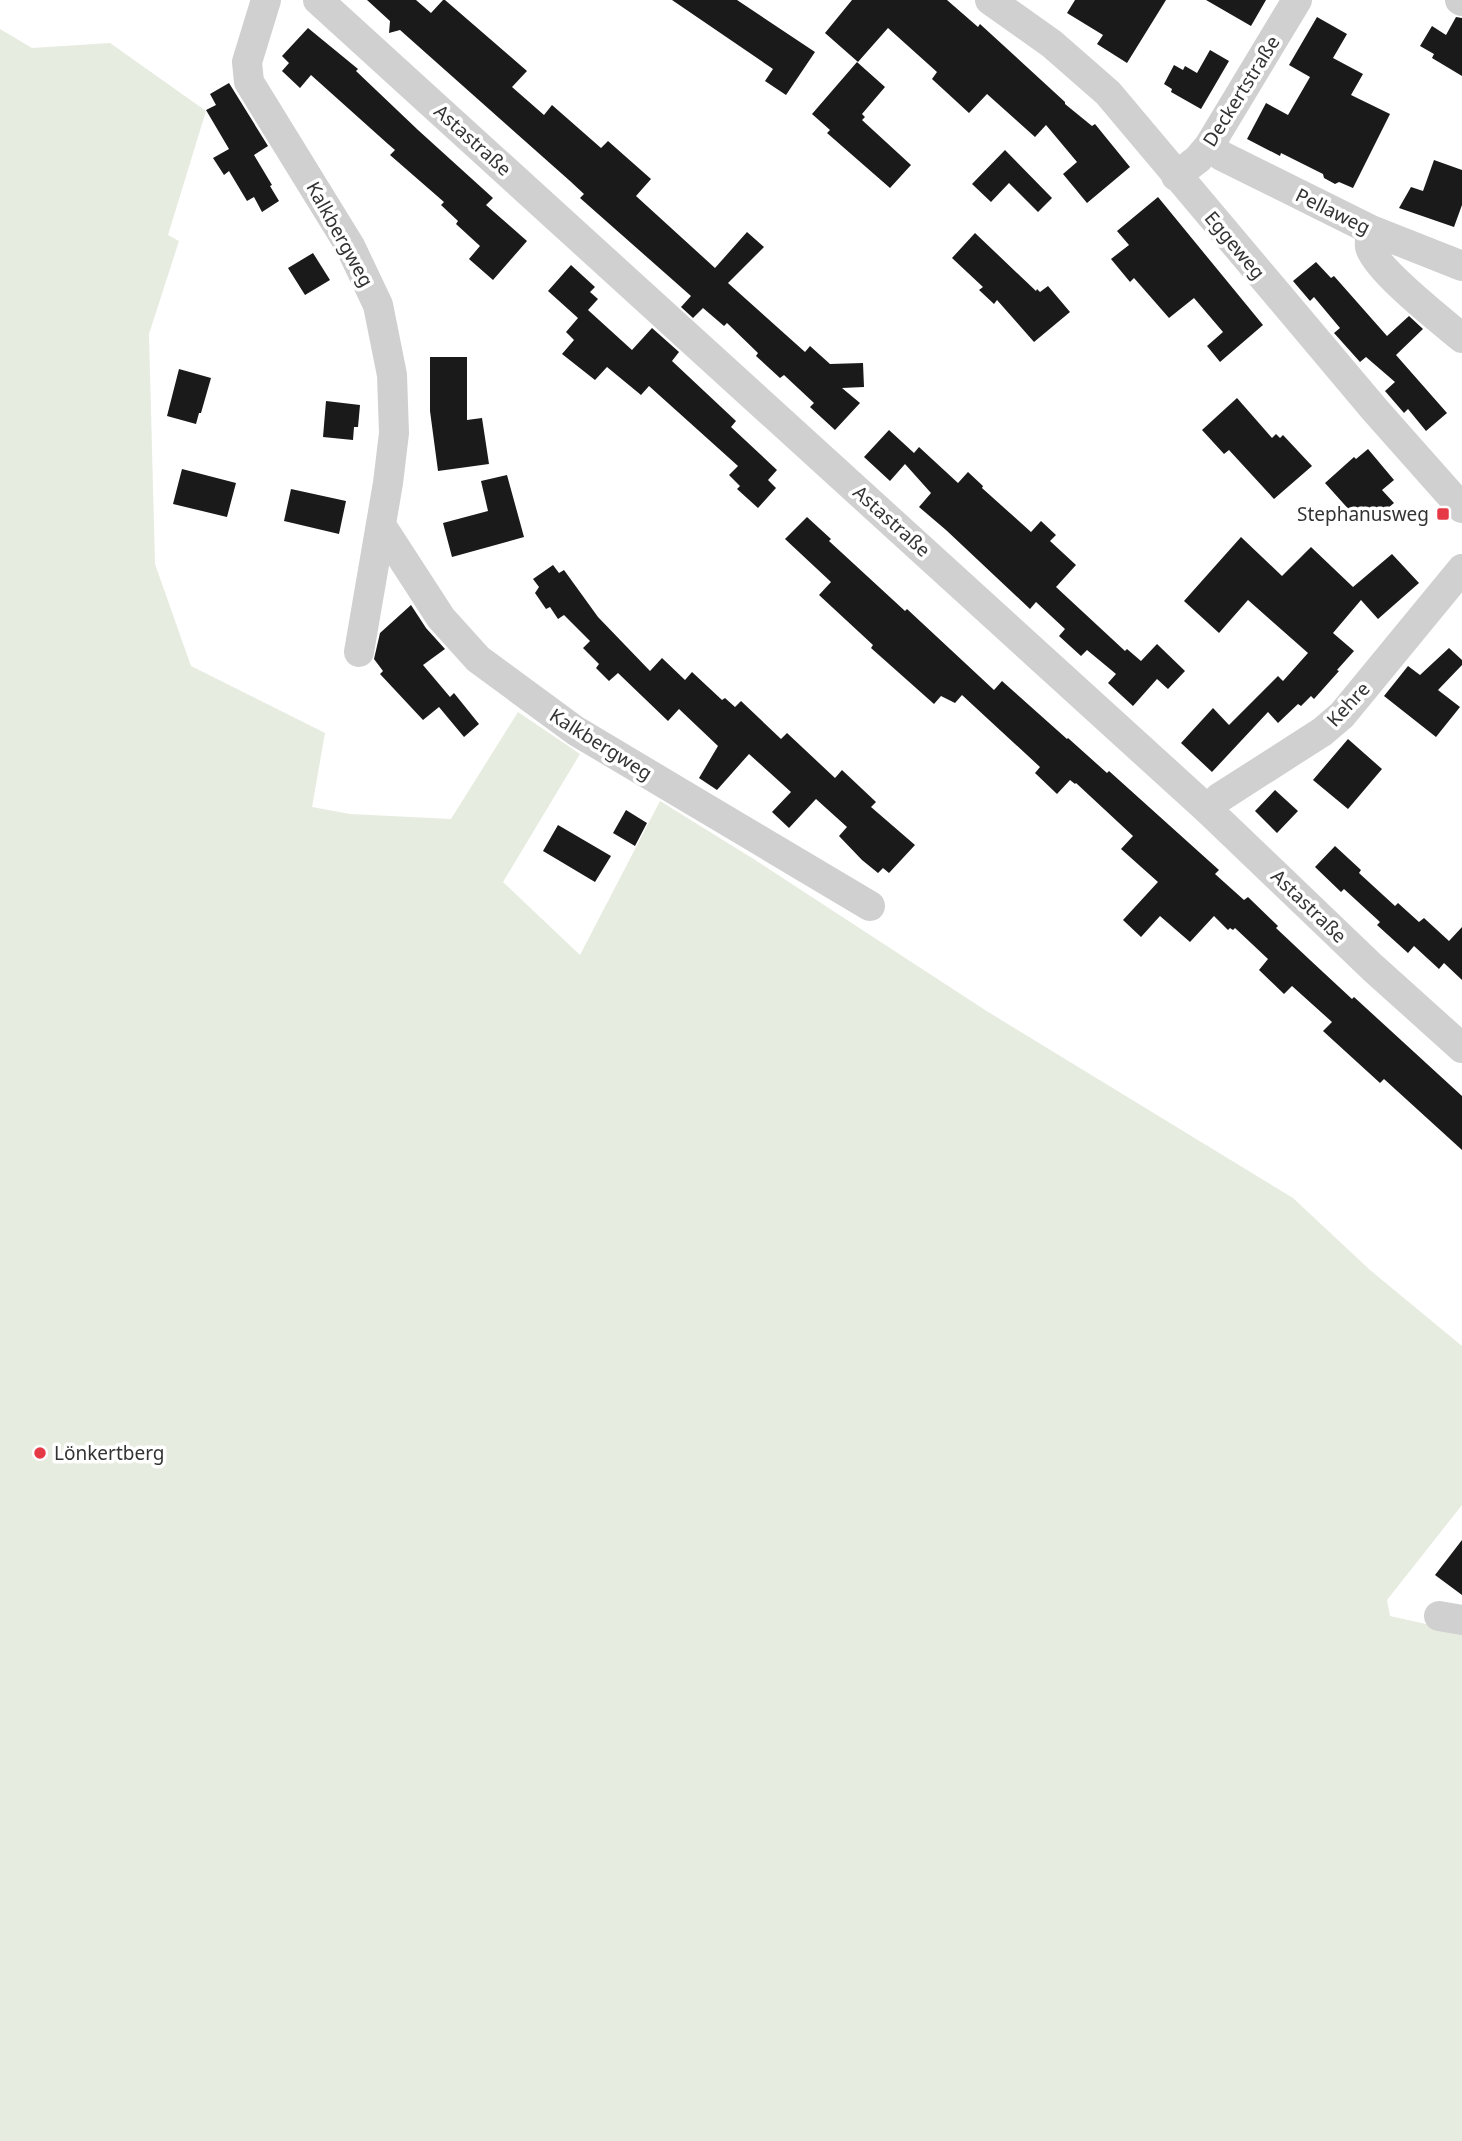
<svg xmlns="http://www.w3.org/2000/svg" width="1462" height="2141" font-family="'Noto Sans',sans-serif">
<style>
.green{fill:#e6ecdf}
.building{fill:#1a1a1a}
.lines{fill:none;stroke-linecap:round;stroke-linejoin:round}
.minor{stroke:#d0d0d0;stroke-width:30}
.poi-dot{fill:#e63946;stroke:#fff;stroke-width:2.5}
.labels{text-anchor:middle;stroke-width:7;stroke-linejoin:round;paint-order:stroke}
.street-label{font-size:19px;fill:#333;stroke:#fff}
.poi-label{font-size:19px;fill:#333;stroke:#fff;text-anchor:end}
</style>
<rect width="100%" height="100%" fill="#fff"/>
<path class="green" d="M 0,29 L 32,48 L 110,43 L 206,111 L 168,235 L 179,241 L 149,334 L 155,564 L 191,666 L 325,733 L 312,807 L 350,814 L 451,819 L 518,712 L 580,754 L 503,882 L 580,955 L 660,801 L 752,858 L 985,1010 L 1293,1198 L 1370,1270 L 1462,1346 L 1462,1505 L 1387,1600 L 1390,1616 L 1462,1632 L 1462,2141 L 0,2141 Z"/>
<path class="building" d="M 367,0 L 416,0 L 431,13 L 443,0 L 445,0 L 527,71 L 512,87 L 544,115 L 552,105 L 601,148 L 608,141 L 651,179 L 636,196 L 715,268 L 747,232 L 764,247 L 728,283 L 805,352 L 810,346 L 830,364 L 863,363 L 864,387 L 842,388 L 860,403 L 835,430 L 810,407 L 814,403 L 784,375 L 780,378 L 756,356 L 758,353 L 727,323 L 724,326 L 703,308 L 693,318 L 681,307 L 691,296 L 580,198 L 584,194 L 570,181 L 400,30 L 389,33 L 390,21 Z
M 672,0 L 737,0 L 815,52 L 786,95 L 765,81 L 773,69 Z
M 852,0 L 947,0 L 978,27 L 980,24 L 1065,102 L 1065,104 L 1092,126 L 1095,124 L 1130,167 L 1087,203 L 1063,174 L 1077,162 L 1046,125 L 1035,137 L 987,94 L 969,113 L 932,79 L 937,72 L 888,28 L 858,62 L 825,33 Z
M 1075,0 L 1166,0 L 1127,63 L 1097,44 L 1103,35 L 1067,13 Z
M 1206,0 L 1266,0 L 1251,26 Z
M 1317,17 L 1347,34 L 1333,58 L 1363,74 L 1351,95 L 1390,114 L 1353,188 L 1339,182 L 1335,184 L 1324,178 L 1323,174 L 1281,153 L 1280,156 L 1247,139 L 1266,103 L 1288,115 L 1310,77 L 1289,65 Z
M 1456,17 L 1462,18 L 1462,76 L 1432,58 L 1434,54 L 1420,46 L 1432,26 L 1446,35 Z
M 308,28 L 358,69 L 356,71 L 418,130 L 493,198 L 486,205 L 527,241 L 493,280 L 469,259 L 480,246 L 456,224 L 458,221 L 441,205 L 444,202 L 390,155 L 395,150 L 388,144 L 311,75 L 300,88 L 282,71 L 289,63 L 282,56 Z
M 1210,50 L 1229,61 L 1201,109 L 1171,92 L 1172,89 L 1164,84 L 1174,65 L 1183,70 L 1185,66 L 1197,73 Z
M 857,62 L 885,87 L 862,114 L 865,117 L 862,120 L 911,165 L 890,188 L 827,133 L 830,130 L 812,114 Z
M 229,83 L 268,146 L 254,155 L 272,185 L 270,186 L 279,201 L 262,212 L 254,197 L 247,201 L 229,171 L 224,175 L 213,158 L 229,149 L 206,110 L 216,105 L 210,94 Z
M 1005,150 L 1052,198 L 1038,212 L 1009,183 L 991,202 L 972,184 Z
M 1434,160 L 1462,170 L 1462,205 L 1454,227 L 1399,208 L 1411,187 L 1423,191 Z
M 1158,197 L 1263,325 L 1220,362 L 1207,346 L 1223,332 L 1194,298 L 1169,318 L 1134,278 L 1130,282 L 1111,259 L 1129,245 L 1117,231 Z
M 975,233 L 1036,291 L 1037,289 L 1040,292 L 1048,286 L 1070,312 L 1034,342 L 997,300 L 994,304 L 979,290 L 983,287 L 952,258 Z
M 313,253 L 330,280 L 305,295 L 288,268 Z
M 1316,262 L 1331,278 L 1334,276 L 1387,336 L 1409,316 L 1423,329 L 1396,355 L 1447,413 L 1426,431 L 1408,409 L 1404,413 L 1385,391 L 1395,382 L 1366,357 L 1360,362 L 1334,333 L 1340,328 L 1314,297 L 1310,301 L 1293,281 Z
M 571,265 L 595,287 L 590,292 L 598,299 L 588,310 L 632,350 L 652,328 L 679,352 L 672,361 L 736,421 L 731,427 L 777,470 L 768,480 L 776,488 L 758,508 L 737,489 L 740,486 L 729,475 L 738,466 L 649,386 L 641,395 L 607,367 L 595,380 L 562,354 L 574,340 L 566,332 L 578,318 L 548,291 Z
M 430,357 L 467,357 L 467,420 L 482,418 L 489,464 L 438,471 L 430,411 Z
M 179,369 L 211,378 L 201,413 L 199,413 L 196,424 L 167,416 Z
M 1237,398 L 1272,438 L 1276,434 L 1280,438 L 1283,435 L 1312,466 L 1274,499 L 1229,450 L 1224,454 L 1202,430 Z
M 326,401 L 360,405 L 358,427 L 354,427 L 353,440 L 323,437 Z
M 889,430 L 914,453 L 919,447 L 958,483 L 968,472 L 983,486 L 982,488 L 1031,532 L 1041,521 L 1056,535 L 1050,541 L 1076,565 L 1056,587 L 1125,651 L 1127,649 L 1141,661 L 1157,644 L 1185,671 L 1168,689 L 1157,679 L 1133,706 L 1108,683 L 1116,674 L 1087,650 L 1081,656 L 1059,636 L 1065,629 L 1036,602 L 1030,609 L 946,530 L 919,507 L 931,493 L 905,464 L 890,481 L 864,457 Z
M 1368,449 L 1394,480 L 1382,490 L 1394,503 L 1369,524 L 1355,510 L 1352,513 L 1325,483 L 1354,457 L 1356,459 Z
M 182,469 L 236,483 L 227,517 L 173,504 Z
M 507,475 L 524,537 L 452,557 L 443,523 L 488,511 L 481,481 Z
M 291,489 L 346,501 L 339,534 L 284,521 Z
M 807,517 L 831,539 L 829,541 L 905,611 L 907,609 L 994,690 L 1002,681 L 1067,739 L 1068,738 L 1107,773 L 1109,771 L 1219,870 L 1215,874 L 1244,900 L 1248,897 L 1278,926 L 1276,928 L 1310,960 L 1352,999 L 1354,997 L 1462,1096 L 1462,1150 L 1384,1079 L 1380,1083 L 1323,1031 L 1332,1022 L 1292,986 L 1284,994 L 1259,970 L 1268,959 L 1235,928 L 1233,930 L 1230,928 L 1228,930 L 1214,916 L 1190,942 L 1160,916 L 1141,937 L 1123,920 L 1158,882 L 1121,849 L 1133,836 L 1076,783 L 1075,784 L 1070,780 L 1057,794 L 1035,773 L 1040,767 L 962,695 L 955,703 L 941,696 L 934,704 L 871,648 L 873,645 L 819,595 L 831,582 L 785,539 Z
M 1241,537 L 1282,576 L 1311,547 L 1353,587 L 1392,554 L 1419,583 L 1378,619 L 1361,600 L 1333,633 L 1354,651 L 1337,670 L 1339,671 L 1314,699 L 1311,696 L 1301,706 L 1298,704 L 1278,723 L 1268,712 L 1212,772 L 1181,743 L 1213,708 L 1229,725 L 1278,676 L 1283,681 L 1308,653 L 1248,600 L 1219,633 L 1184,601 Z
M 553,565 L 559,573 L 564,570 L 598,617 L 650,671 L 662,658 L 685,680 L 692,672 L 722,700 L 725,698 L 735,707 L 741,701 L 781,739 L 787,733 L 835,778 L 842,770 L 876,802 L 871,807 L 915,845 L 889,873 L 883,868 L 878,873 L 862,860 L 839,836 L 847,827 L 816,799 L 789,828 L 772,812 L 791,792 L 749,754 L 717,790 L 699,778 L 718,746 L 679,709 L 668,721 L 618,673 L 609,681 L 596,668 L 599,664 L 583,648 L 590,641 L 564,615 L 558,619 L 550,607 L 546,609 L 535,593 L 539,587 L 533,579 Z
M 411,605 L 426,628 L 445,649 L 423,665 L 450,697 L 454,693 L 479,724 L 464,737 L 439,707 L 423,720 L 380,674 L 383,671 L 374,659 L 380,633 Z
M 1449,648 L 1462,660 L 1462,665 L 1438,690 L 1460,707 L 1436,737 L 1384,696 L 1408,666 L 1420,675 Z
M 1348,739 L 1382,769 L 1348,809 L 1313,780 Z
M 1275,790 L 1298,811 L 1277,833 L 1255,811 Z
M 626,810 L 647,823 L 635,846 L 613,833 Z
M 558,825 L 611,856 L 595,882 L 543,851 Z
M 1335,846 L 1361,870 L 1359,873 L 1395,906 L 1398,903 L 1419,922 L 1424,918 L 1449,941 L 1462,927 L 1462,980 L 1444,963 L 1439,969 L 1414,946 L 1408,953 L 1377,925 L 1380,922 L 1344,889 L 1341,892 L 1315,867 Z
M 1462,1540 L 1462,1595 L 1435,1575 Z"/>
<g class="lines">
<path class="minor" d="M 266,0 L 247,62 L 249,82 L 350,246 L 378,305 L 392,375 L 394,433 L 388,483 L 359,652
M 318,0 L 1207,809 L 1373,968 L 1462,1048
M 990,0 L 1052,44 L 1108,93 L 1375,410 L 1462,508
M 1460,0 L 1462,1
M 1209,146 L 1222,156 L 1371,230 L 1462,266
M 1176,176 L 1198,159 L 1209,146 L 1297,0
M 1371,230 C 1371,235 1369,242 1370,247 C 1375,269 1443,322 1462,338
M 382,527 L 441,618 L 478,659 L 576,731 L 870,906
M 1207,809 L 1219,798 L 1322,732 L 1342,715 L 1462,569
M 1439,1616 L 1462,1620"/>
</g>
<g class="poi-dot">
<rect x="1436" y="507" width="14" height="14" rx="3.5"/>
<circle cx="40" cy="1453" r="7"/>
</g>
<g class="labels">
<g class="street-label">
<text transform="translate(1241 91) rotate(-58)" y="7">Deckertstraße</text>
<text transform="translate(473 140) rotate(42)" y="7">Astastraße</text>
<text transform="translate(1333 211) rotate(26)" y="7">Pellaweg</text>
<text transform="translate(340 234) rotate(61)" y="7">Kalkbergweg</text>
<text transform="translate(1235 245) rotate(50)" y="7">Eggeweg</text>
<text transform="translate(892 521) rotate(42)" y="7">Astastraße</text>
<text transform="translate(1348 704) rotate(-47)" y="7">Kehre</text>
<text transform="translate(601 744) rotate(32)" y="7">Kalkbergweg</text>
<text transform="translate(1309 906) rotate(44)" y="7">Astastraße</text>
</g>
<g class="poi-label">
<text x="1429" y="521">Stephanusweg</text>
<text x="54" y="1460" text-anchor="start">Lönkertberg</text>
</g>
</g>
</svg>
